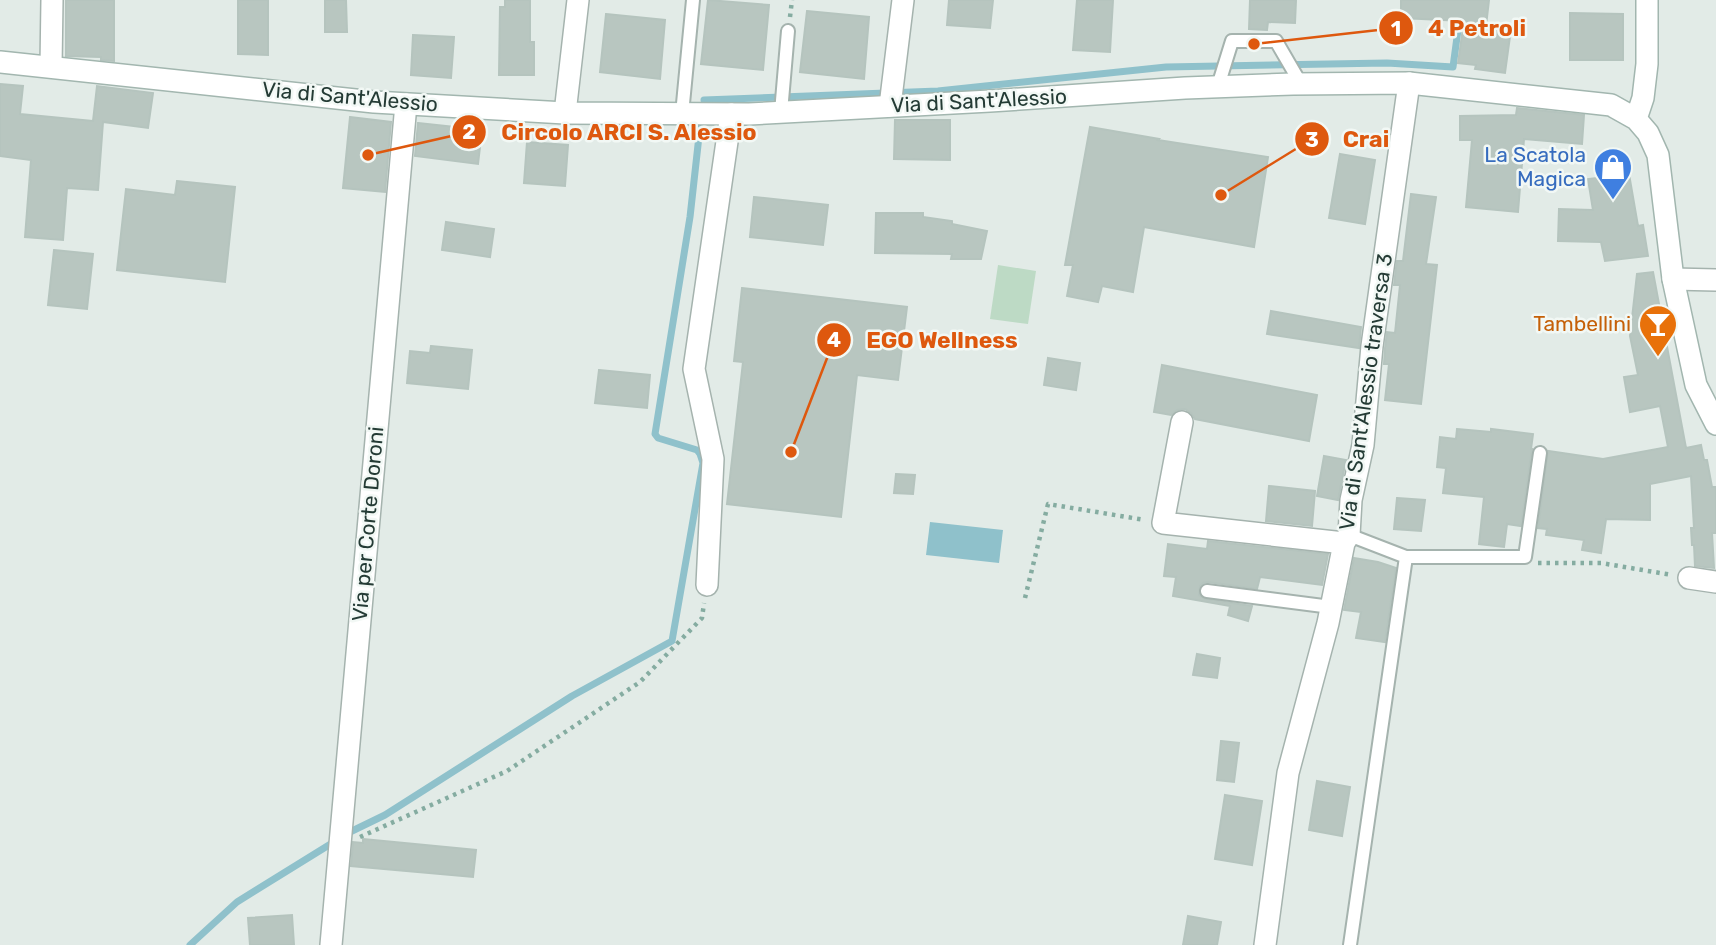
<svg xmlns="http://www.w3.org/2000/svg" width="1716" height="945" font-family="Rubik,sans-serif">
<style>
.green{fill:#bddac5}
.water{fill:#8fc1cb}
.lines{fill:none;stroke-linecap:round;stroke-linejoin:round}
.stream{stroke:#8fc1cb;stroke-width:7}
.building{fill:#b8c6c0;stroke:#b5c4be;stroke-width:2}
.lane-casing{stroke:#a5b3ae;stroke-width:16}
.street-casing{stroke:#a5b3ae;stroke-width:24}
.secondary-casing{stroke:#a2b6af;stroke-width:24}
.path{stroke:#85aca1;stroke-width:4.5;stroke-dasharray:3.5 5;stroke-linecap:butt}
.lane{stroke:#fff;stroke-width:12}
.street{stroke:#fff;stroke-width:21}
.secondary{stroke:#fff;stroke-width:21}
.labels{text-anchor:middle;stroke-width:5;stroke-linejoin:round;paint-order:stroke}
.street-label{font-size:21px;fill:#243b35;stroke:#f2f8f5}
.shop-label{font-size:21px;fill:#366cbe;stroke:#f2f8f5;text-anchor:end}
.food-label{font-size:21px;fill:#c56008;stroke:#f2f8f5;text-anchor:end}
.leader{fill:none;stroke:#de580e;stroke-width:2.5}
.callout-dot{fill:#de580e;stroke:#f2f8f5;stroke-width:2.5}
.mark-label{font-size:21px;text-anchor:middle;font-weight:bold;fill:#fff}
.callout-label{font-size:23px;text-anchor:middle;font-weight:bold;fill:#de580e;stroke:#f2f8f5;stroke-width:5;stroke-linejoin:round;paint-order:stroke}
</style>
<rect width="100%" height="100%" fill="#e2ebe7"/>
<path class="green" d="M 998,265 L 1036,271 L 1028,324 L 990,319 Z"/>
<path class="water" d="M 930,522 L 1003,530 L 999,563 L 926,555 Z"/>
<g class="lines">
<path class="stream" d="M 704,100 L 938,91 L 1166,67 L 1387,63 L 1453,67 L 1462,0
M 190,945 L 237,902 L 350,832 L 385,815 L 572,696 L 672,641 L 703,463 L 700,454 L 697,450 L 658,438 L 655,434 L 690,217 L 700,127"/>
</g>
<path class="building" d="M 66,0 L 114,0 L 114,61 L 101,60 L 101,57 L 66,56 Z
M 238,0 L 268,0 L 268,55 L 238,54 Z
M 325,0 L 346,0 L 347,32 L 325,32 Z
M 505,0 L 530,0 L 530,42 L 534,42 L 534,75 L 499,75 L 500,7 L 505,7 Z
M 708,0 L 769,5 L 763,70 L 701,64 Z
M 949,0 L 993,0 L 990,28 L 947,25 Z
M 1077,0 L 1113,0 L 1110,52 L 1073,50 Z
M 1250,0 L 1296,0 L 1295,23 L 1268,22 L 1267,30 L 1249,29 Z
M 1401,0 L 1489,0 L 1486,26 L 1511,29 L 1505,73 L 1475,69 L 1476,65 L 1458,63 L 1464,21 L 1401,18 Z
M 807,11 L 869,17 L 864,79 L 800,72 Z
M 1570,13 L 1623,14 L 1623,60 L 1570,60 Z
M 606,14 L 665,20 L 660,79 L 600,72 Z
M 413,35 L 454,37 L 451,78 L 411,75 Z
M 0,84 L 23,86 L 20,114 L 93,121 L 97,86 L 153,93 L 148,128 L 103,122 L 98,190 L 67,188 L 63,240 L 25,237 L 31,160 L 0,156 Z
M 1517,108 L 1584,115 L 1582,144 L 1524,139 L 1518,212 L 1466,207 L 1472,140 L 1460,140 L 1460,116 L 1516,115 Z
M 350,117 L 391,122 L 385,192 L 343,188 Z
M 895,120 L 950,120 L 950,160 L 894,159 Z
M 418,123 L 482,130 L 478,164 L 415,156 Z
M 1090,127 L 1159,139 L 1158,140 L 1268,157 L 1254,247 L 1144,227 L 1133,292 L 1102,286 L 1098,302 L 1067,296 L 1073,265 L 1065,265 Z
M 527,142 L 568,145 L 565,186 L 524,183 Z
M 1340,154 L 1375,160 L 1365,224 L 1329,218 Z
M 1629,174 L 1638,226 L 1643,225 L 1648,256 L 1605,261 L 1601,242 L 1558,241 L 1559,209 L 1593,210 L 1588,179 Z
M 177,181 L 235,187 L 225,282 L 117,270 L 126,189 L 175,195 Z
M 1411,194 L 1436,197 L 1426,264 L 1437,265 L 1421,404 L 1385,400 L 1389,364 L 1384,364 L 1385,348 L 1387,332 L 1395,333 L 1400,285 L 1394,285 L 1396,268 L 1397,261 L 1403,261 Z
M 754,197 L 828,205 L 823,245 L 750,237 Z
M 876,213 L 923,213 L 923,217 L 952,221 L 952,224 L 987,231 L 981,259 L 951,259 L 952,254 L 875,253 Z
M 446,222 L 494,229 L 490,257 L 442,250 Z
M 54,250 L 93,254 L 87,309 L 48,305 Z
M 1653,272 L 1686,448 L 1701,445 L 1704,460 L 1707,460 L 1712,487 L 1716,487 L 1716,533 L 1712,533 L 1714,568 L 1695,566 L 1694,545 L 1692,545 L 1691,528 L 1694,528 L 1691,476 L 1650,484 L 1650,520 L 1606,519 L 1601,553 L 1582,550 L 1584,540 L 1546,535 L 1547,529 L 1538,528 L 1548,451 L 1603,459 L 1668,447 L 1660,406 L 1630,412 L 1624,377 L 1638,375 L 1630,336 L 1637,274 Z
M 742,288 L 907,307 L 898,380 L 857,375 L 841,517 L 727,504 L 743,362 L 734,361 Z
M 1271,311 L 1361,327 L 1359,348 L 1267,334 Z
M 431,346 L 472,350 L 468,389 L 407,383 L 410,351 L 430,353 Z
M 1048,358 L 1080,363 L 1076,390 L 1044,385 Z
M 1162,365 L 1317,395 L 1309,441 L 1195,419 L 1191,413 L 1185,409 L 1177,410 L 1171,415 L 1154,412 Z
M 599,370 L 650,375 L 647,408 L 595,403 Z
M 1457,429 L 1491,432 L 1491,429 L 1533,434 L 1531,449 L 1532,449 L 1521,526 L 1507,524 L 1504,547 L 1479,544 L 1484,497 L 1443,493 L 1446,468 L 1437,467 L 1440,437 L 1456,439 Z
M 1324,456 L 1346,460 L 1338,500 L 1317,496 Z
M 896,474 L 915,475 L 913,494 L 894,493 Z
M 1269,486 L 1315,491 L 1312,526 L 1266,521 Z
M 1397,498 L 1425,500 L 1421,531 L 1394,529 Z
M 1208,541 L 1328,554 L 1322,585 L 1260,577 L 1257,589 L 1208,582 L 1203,583 L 1200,586 L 1199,595 L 1205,599 L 1252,606 L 1248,621 L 1228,615 L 1230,606 L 1173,596 L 1176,577 L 1164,576 L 1168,544 L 1207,549 Z
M 1354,558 L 1378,562 L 1396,568 L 1385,642 L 1356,638 L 1361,612 L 1344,610 Z
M 1197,654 L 1220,658 L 1217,678 L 1193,675 Z
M 1221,741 L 1239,743 L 1234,782 L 1217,780 Z
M 1317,781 L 1350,787 L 1342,836 L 1309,830 Z
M 1225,795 L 1262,801 L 1252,865 L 1215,859 Z
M 363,839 L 476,850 L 473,877 L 351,866 L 353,842 L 363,843 Z
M 292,915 L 294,945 L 250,945 L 248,918 Z
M 1188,916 L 1221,922 L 1217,945 L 1183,945 Z"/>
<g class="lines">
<defs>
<path id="lane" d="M 1218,86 L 1232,41 L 1276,41 L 1301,84
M 781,112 L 788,31
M 682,114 L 693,0
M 1349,535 L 1406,557 L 1525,557 L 1540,453
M 1207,591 L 1331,607
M 1350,945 L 1406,557"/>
<path id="street" d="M 51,66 L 52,0
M 890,106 L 903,0
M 565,113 L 578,0
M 1673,279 L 1716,280
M 1182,422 L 1163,523 L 1344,543
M 1689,578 L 1716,582
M 707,585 L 713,459 L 694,369 L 731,114
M 331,945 L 406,104
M 1265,945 L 1288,773 L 1328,623 L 1344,543 L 1349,535 L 1351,500 L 1363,445 L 1372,346 L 1409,83"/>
<path id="secondary" d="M 0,62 L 374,102 L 565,113 L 749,114 L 990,101 L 1185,88 L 1293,84 L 1409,83 L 1611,105 L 1636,119 L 1648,133 L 1658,155 L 1673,279 L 1696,385 L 1716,424
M 1636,119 L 1643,98 L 1647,64 L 1647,0"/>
</defs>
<use href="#lane" class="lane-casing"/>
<use href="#street" class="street-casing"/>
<use href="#secondary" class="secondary-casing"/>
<path class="path" d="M 790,17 L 792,0
M 1538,563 L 1601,563 L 1672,575
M 1025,598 L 1048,504 L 1145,520
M 360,837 L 507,771 L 640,682 L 702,618 L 704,603"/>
<use href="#lane" class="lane"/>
<use href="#street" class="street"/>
<use href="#secondary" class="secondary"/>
</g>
<defs>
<symbol id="shop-pin" viewBox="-11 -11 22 30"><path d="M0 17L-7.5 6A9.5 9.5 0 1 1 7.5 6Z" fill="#3f7fe0" stroke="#f2f8f5"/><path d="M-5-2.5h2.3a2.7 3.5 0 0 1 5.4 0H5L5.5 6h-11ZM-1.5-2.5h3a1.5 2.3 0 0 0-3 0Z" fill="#fff"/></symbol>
<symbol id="bar-pin" viewBox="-11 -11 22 30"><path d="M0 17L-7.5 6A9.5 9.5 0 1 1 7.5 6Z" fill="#e8710a" stroke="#f2f8f5"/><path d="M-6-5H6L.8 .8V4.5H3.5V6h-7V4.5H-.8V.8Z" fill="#fff"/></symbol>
</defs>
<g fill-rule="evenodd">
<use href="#shop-pin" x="1591" y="145" width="44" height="60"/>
<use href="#bar-pin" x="1636" y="302" width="44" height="60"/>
</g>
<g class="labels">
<g class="street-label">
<text transform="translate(350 97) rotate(5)" y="7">Via di Sant'Alessio</text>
<text transform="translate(979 101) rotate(-3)" y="7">Via di Sant'Alessio</text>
<text transform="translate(1366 392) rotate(-82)" y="7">Via di Sant'Alessio traversa 3</text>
<text transform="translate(368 524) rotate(-85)" y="7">Via per Corte Doroni</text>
</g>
<g class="shop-label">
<text x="1586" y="162">La Scatola<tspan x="1586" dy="24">Magica</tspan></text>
</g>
<g class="food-label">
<text x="1631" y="331">Tambellini</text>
</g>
</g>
<path class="leader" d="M1254 44L1396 28M368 155L469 132M1221 195L1312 139M791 452L834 340"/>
<g class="callout-dot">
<circle cx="1254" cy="44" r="7"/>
<circle cx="368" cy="155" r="7"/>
<circle cx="1221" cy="195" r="7"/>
<circle cx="791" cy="452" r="7"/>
<circle cx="1396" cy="28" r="18"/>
<circle cx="469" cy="132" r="18"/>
<circle cx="1312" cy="139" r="18"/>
<circle cx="834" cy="340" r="18"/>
</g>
<g class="mark-label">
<text x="1396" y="36">1</text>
<text x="469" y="139">2</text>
<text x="1312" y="147">3</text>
<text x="834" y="347">4</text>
</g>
<g class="callout-label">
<text x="1477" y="36">4 Petroli</text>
<text x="629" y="140">Circolo ARCI S. Alessio</text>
<text x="1366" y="147">Crai</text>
<text x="942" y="348">EGO Wellness</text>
</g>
</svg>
